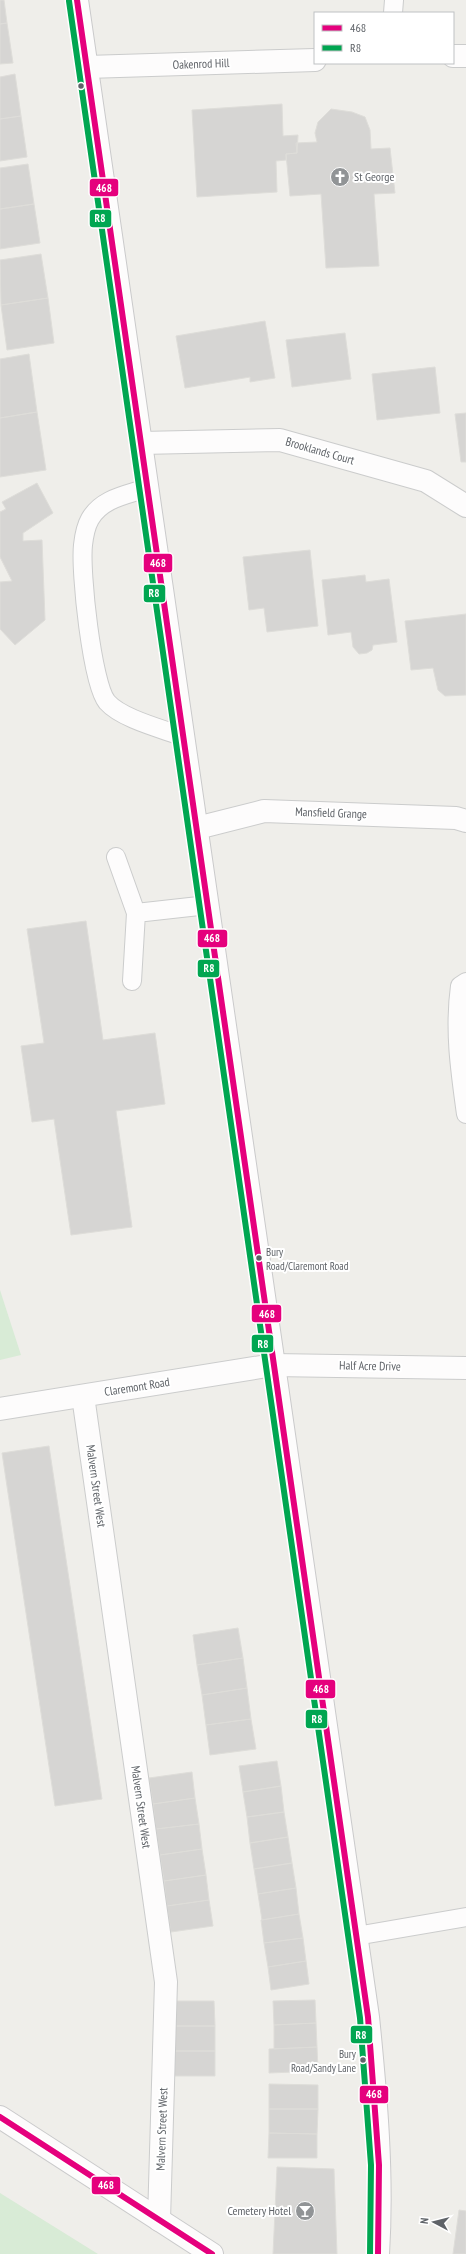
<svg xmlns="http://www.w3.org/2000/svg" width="466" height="2254" font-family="'PT Sans Narrow',sans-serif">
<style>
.green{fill:#d8ebd6}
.building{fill:#d6d5d3;stroke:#deddd9}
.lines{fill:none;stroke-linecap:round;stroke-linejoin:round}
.service-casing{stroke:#cbcccc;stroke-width:20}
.minor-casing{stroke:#cbcccc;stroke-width:24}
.secondary-casing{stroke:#cacacb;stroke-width:24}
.service{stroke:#fdfcfc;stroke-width:18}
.minor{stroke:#fdfcfc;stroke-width:22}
.secondary{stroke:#fdfcfc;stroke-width:22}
.bus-1-casing{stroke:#fff;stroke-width:9}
.bus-2-casing{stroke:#fff;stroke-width:9}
.bus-1{stroke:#e5007d;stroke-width:6}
.bus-2{stroke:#00a651;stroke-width:6}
.bus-dot{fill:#5f6368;stroke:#fff;stroke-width:1.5}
.labels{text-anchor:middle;stroke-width:4;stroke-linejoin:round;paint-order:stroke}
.bus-label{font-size:11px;fill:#5f6368;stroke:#fff;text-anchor:start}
.street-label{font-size:12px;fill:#5f6368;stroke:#fff}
.poi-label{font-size:12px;fill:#5f6368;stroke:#fff;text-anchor:start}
.line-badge{stroke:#fff;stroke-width:1.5}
.badge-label{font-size:11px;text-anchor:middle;font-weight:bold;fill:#fff}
</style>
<rect width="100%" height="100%" fill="#efeeea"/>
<path class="green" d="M 0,1290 L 21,1355 L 0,1360 Z
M 0,2193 L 98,2254 L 0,2254 Z"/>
<path class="building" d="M 0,0 L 4,0 L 7,23 L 0,24 Z
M 7,23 L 13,63 L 0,64 L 0,24 Z
M 15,74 L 21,116 L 0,119 L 0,77 Z
M 282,104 L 283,136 L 298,135 L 297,153 L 286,154 L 286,160 L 276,161 L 277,192 L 197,197 L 192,110 Z
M 331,109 L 352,112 L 365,117 L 370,130 L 371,149 L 390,148 L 395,193 L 374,194 L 379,266 L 326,268 L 321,194 L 290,196 L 286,154 L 297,153 L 296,143 L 317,142 L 315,133 L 318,122 Z
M 21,116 L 27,157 L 0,161 L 0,119 Z
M 28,164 L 34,204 L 0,209 L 0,168 Z
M 34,204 L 40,243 L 0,249 L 0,209 Z
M 41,254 L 48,298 L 1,305 L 0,260 Z
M 48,298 L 54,343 L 7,350 L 1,305 Z
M 265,321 L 275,378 L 250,382 L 250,377 L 185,388 L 176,336 Z
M 345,333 L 351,379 L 292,387 L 286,340 Z
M 29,354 L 37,412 L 0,418 L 0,359 Z
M 435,367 L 440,413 L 377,420 L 372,374 Z
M 37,412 L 46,470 L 0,477 L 0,418 Z
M 466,413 L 466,462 L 461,462 L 455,414 Z
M 37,483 L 53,513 L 23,533 L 23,541 L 42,540 L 45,620 L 15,645 L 0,629 L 0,582 L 12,581 L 0,557 L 0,512 L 6,509 L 2,502 Z
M 310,550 L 318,626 L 267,632 L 264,608 L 249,610 L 243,557 Z
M 365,575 L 366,582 L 389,579 L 397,642 L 373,645 L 372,650 L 367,653 L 359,654 L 353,647 L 351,632 L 328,635 L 322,580 Z
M 466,614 L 466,695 L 445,696 L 438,690 L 433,668 L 411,670 L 405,621 Z
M 86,921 L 103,1040 L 155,1033 L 165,1104 L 116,1111 L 132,1227 L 71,1235 L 54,1119 L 32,1122 L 21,1046 L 44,1043 L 27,929 Z
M 49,1446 L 102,1799 L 55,1806 L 2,1453 Z
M 238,1628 L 243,1658 L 197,1665 L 193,1635 Z
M 243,1658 L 247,1688 L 202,1695 L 197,1665 Z
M 247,1688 L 251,1719 L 206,1725 L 202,1695 Z
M 251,1719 L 256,1749 L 210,1755 L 206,1725 Z
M 277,1761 L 281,1786 L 243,1792 L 239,1766 Z
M 192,1772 L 195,1798 L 153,1804 L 149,1778 Z
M 281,1786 L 284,1812 L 247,1817 L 243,1792 Z
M 195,1798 L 199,1824 L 156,1829 L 153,1804 Z
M 284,1812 L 288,1837 L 250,1843 L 247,1817 Z
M 199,1824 L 202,1849 L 160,1855 L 156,1829 Z
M 288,1837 L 292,1863 L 254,1869 L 250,1843 Z
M 202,1849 L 206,1875 L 164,1881 L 160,1855 Z
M 292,1863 L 296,1888 L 258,1894 L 254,1869 Z
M 206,1875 L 209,1900 L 167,1906 L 164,1881 Z
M 296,1888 L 299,1914 L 262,1920 L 258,1894 Z
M 209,1900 L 213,1926 L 171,1932 L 167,1906 Z
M 299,1914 L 303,1938 L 264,1943 L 261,1920 Z
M 303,1938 L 306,1961 L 268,1967 L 264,1943 Z
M 306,1961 L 309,1984 L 271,1990 L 268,1967 Z
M 315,2000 L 316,2023 L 274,2025 L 273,2001 Z
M 171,2001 L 214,2001 L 215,2026 L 172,2026 Z
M 316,2023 L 317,2047 L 274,2049 L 274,2025 Z
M 172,2026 L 215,2026 L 215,2051 L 172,2051 Z
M 317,2047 L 318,2071 L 269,2073 L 269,2049 Z
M 172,2051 L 215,2051 L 215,2076 L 173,2076 Z
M 269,2084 L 318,2085 L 318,2109 L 269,2109 Z
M 269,2109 L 318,2109 L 317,2134 L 269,2133 Z
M 269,2133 L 317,2134 L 317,2158 L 268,2158 Z
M 277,2167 L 334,2169 L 337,2254 L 273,2254 Z
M 459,2210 L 466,2211 L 466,2254 L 453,2254 Z"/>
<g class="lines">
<defs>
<path id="service" d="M 393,13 L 394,0
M 147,488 C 127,495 102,498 90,519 C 86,526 84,536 83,545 C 80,571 92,684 107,702 C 122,719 163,729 184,737
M 116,857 L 136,913 L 132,981
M 136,913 L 208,905
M 466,982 L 460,986 C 454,1030 460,1071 466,1114
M 356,1936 L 466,1917"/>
<path id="minor" d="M 453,56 L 466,56
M 87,67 L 315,60
M 141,443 L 280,440 L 426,481 L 466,506
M 197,828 L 264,811 L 456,818 L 466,821
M 83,1396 L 166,1982 L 159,2220
M 0,1409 L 273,1365 L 466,1368"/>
<path id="secondary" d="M 77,0 L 368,2017 C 376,2096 383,2175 378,2254
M 0,2117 L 212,2254"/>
</defs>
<use href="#service" class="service-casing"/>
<use href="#minor" class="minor-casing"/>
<use href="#secondary" class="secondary-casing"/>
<use href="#service" class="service"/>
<use href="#minor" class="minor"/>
<use href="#secondary" class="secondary"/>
<defs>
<path id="bus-1" d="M 77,0 L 368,2017 L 379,2165 L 378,2254
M 0,2117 L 212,2254"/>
<path id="bus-2" d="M 69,1 L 360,2018 L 371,2165 L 370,2254"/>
</defs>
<use href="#bus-1" class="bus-1-casing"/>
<use href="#bus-2" class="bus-2-casing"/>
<use href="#bus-1" class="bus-1"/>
<use href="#bus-2" class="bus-2"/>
</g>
<defs>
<symbol id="church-disc" viewBox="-11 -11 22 22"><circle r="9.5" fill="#919496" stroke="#fff"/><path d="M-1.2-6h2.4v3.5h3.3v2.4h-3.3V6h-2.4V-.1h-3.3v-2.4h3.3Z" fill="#fff"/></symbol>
<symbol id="bar-disc" viewBox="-11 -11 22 22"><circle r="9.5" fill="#919496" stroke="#fff"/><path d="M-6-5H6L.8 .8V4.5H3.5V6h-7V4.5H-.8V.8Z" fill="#fff"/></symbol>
</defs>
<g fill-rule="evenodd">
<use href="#church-disc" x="329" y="166" width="22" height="22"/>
<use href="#bar-disc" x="294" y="2200" width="22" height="22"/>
</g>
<g class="bus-dot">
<circle cx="81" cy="86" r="3.5"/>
<circle cx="259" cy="1258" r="3.5"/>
<circle cx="363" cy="2060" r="3.5"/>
</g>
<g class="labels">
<g class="bus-label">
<text x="266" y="1256">Bury<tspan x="266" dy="14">Road/Claremont Road</tspan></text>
<text x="356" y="2058" text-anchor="end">Bury<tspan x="356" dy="14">Road/Sandy Lane</tspan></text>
</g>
<g class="street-label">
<text transform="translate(201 64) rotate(-2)" y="4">Oakenrod Hill</text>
<text transform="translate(320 451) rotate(16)" y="4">Brooklands Court</text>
<text transform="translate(331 813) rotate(2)" y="4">Mansfield Grange</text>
<text transform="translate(370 1366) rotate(1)" y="4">Half Acre Drive</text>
<text transform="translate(137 1387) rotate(-9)" y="4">Claremont Road</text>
<text transform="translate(96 1486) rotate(82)" y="4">Malvern Street West</text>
<text transform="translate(141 1807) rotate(82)" y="4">Malvern Street West</text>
<text transform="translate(162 2129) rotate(-88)" y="4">Malvern Street West</text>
</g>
<g class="poi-label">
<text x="354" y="181">St George</text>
<text x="291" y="2215" text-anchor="end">Cemetery Hotel</text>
</g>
</g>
<g class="line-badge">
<rect x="89" y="178" width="30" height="19" rx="4" fill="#e5007d"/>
<rect x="89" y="209" width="23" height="19" rx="4" fill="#00a651"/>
<rect x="143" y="553" width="30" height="20" rx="4" fill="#e5007d"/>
<rect x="143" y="584" width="23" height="19" rx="4" fill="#00a651"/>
<rect x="197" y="929" width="31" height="19" rx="4" fill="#e5007d"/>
<rect x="197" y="959" width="23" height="19" rx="4" fill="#00a651"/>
<rect x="251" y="1304" width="31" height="19" rx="4" fill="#e5007d"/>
<rect x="251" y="1334" width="23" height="19" rx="4" fill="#00a651"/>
<rect x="305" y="1679" width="31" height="20" rx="4" fill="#e5007d"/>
<rect x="305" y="1709" width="23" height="20" rx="4" fill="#00a651"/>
<rect x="350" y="2025" width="23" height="19" rx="4" fill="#00a651"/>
<rect x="359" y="2085" width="30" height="19" rx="4" fill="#e5007d"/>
<rect x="91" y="2176" width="30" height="19" rx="4" fill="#e5007d"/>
</g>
<g class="badge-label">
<text x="104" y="192">468</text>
<text x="100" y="222">R8</text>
<text x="158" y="567">468</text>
<text x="154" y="597">R8</text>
<text x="212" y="942">468</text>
<text x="209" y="972">R8</text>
<text x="267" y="1318">468</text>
<text x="263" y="1348">R8</text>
<text x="321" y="1693">468</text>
<text x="317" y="1723">R8</text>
<text x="361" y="2039">R8</text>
<text x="374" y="2098">468</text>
<text x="106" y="2189">468</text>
</g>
<rect x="314" y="12" width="140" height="52" fill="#ffffff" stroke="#bfc1c3"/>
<rect x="322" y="25" width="20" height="6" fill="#e5007d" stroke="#bfc1c3"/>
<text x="350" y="32" font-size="12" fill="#5f6368">468</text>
<rect x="322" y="45" width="20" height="6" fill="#00a651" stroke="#bfc1c3"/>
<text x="350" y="52" font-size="12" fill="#5f6368">R8</text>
<g transform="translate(434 2222) rotate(277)" stroke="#ffffff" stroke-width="3" paint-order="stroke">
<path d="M0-3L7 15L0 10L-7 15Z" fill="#5f6368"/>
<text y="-6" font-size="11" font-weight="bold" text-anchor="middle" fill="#5f6368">N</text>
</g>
</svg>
